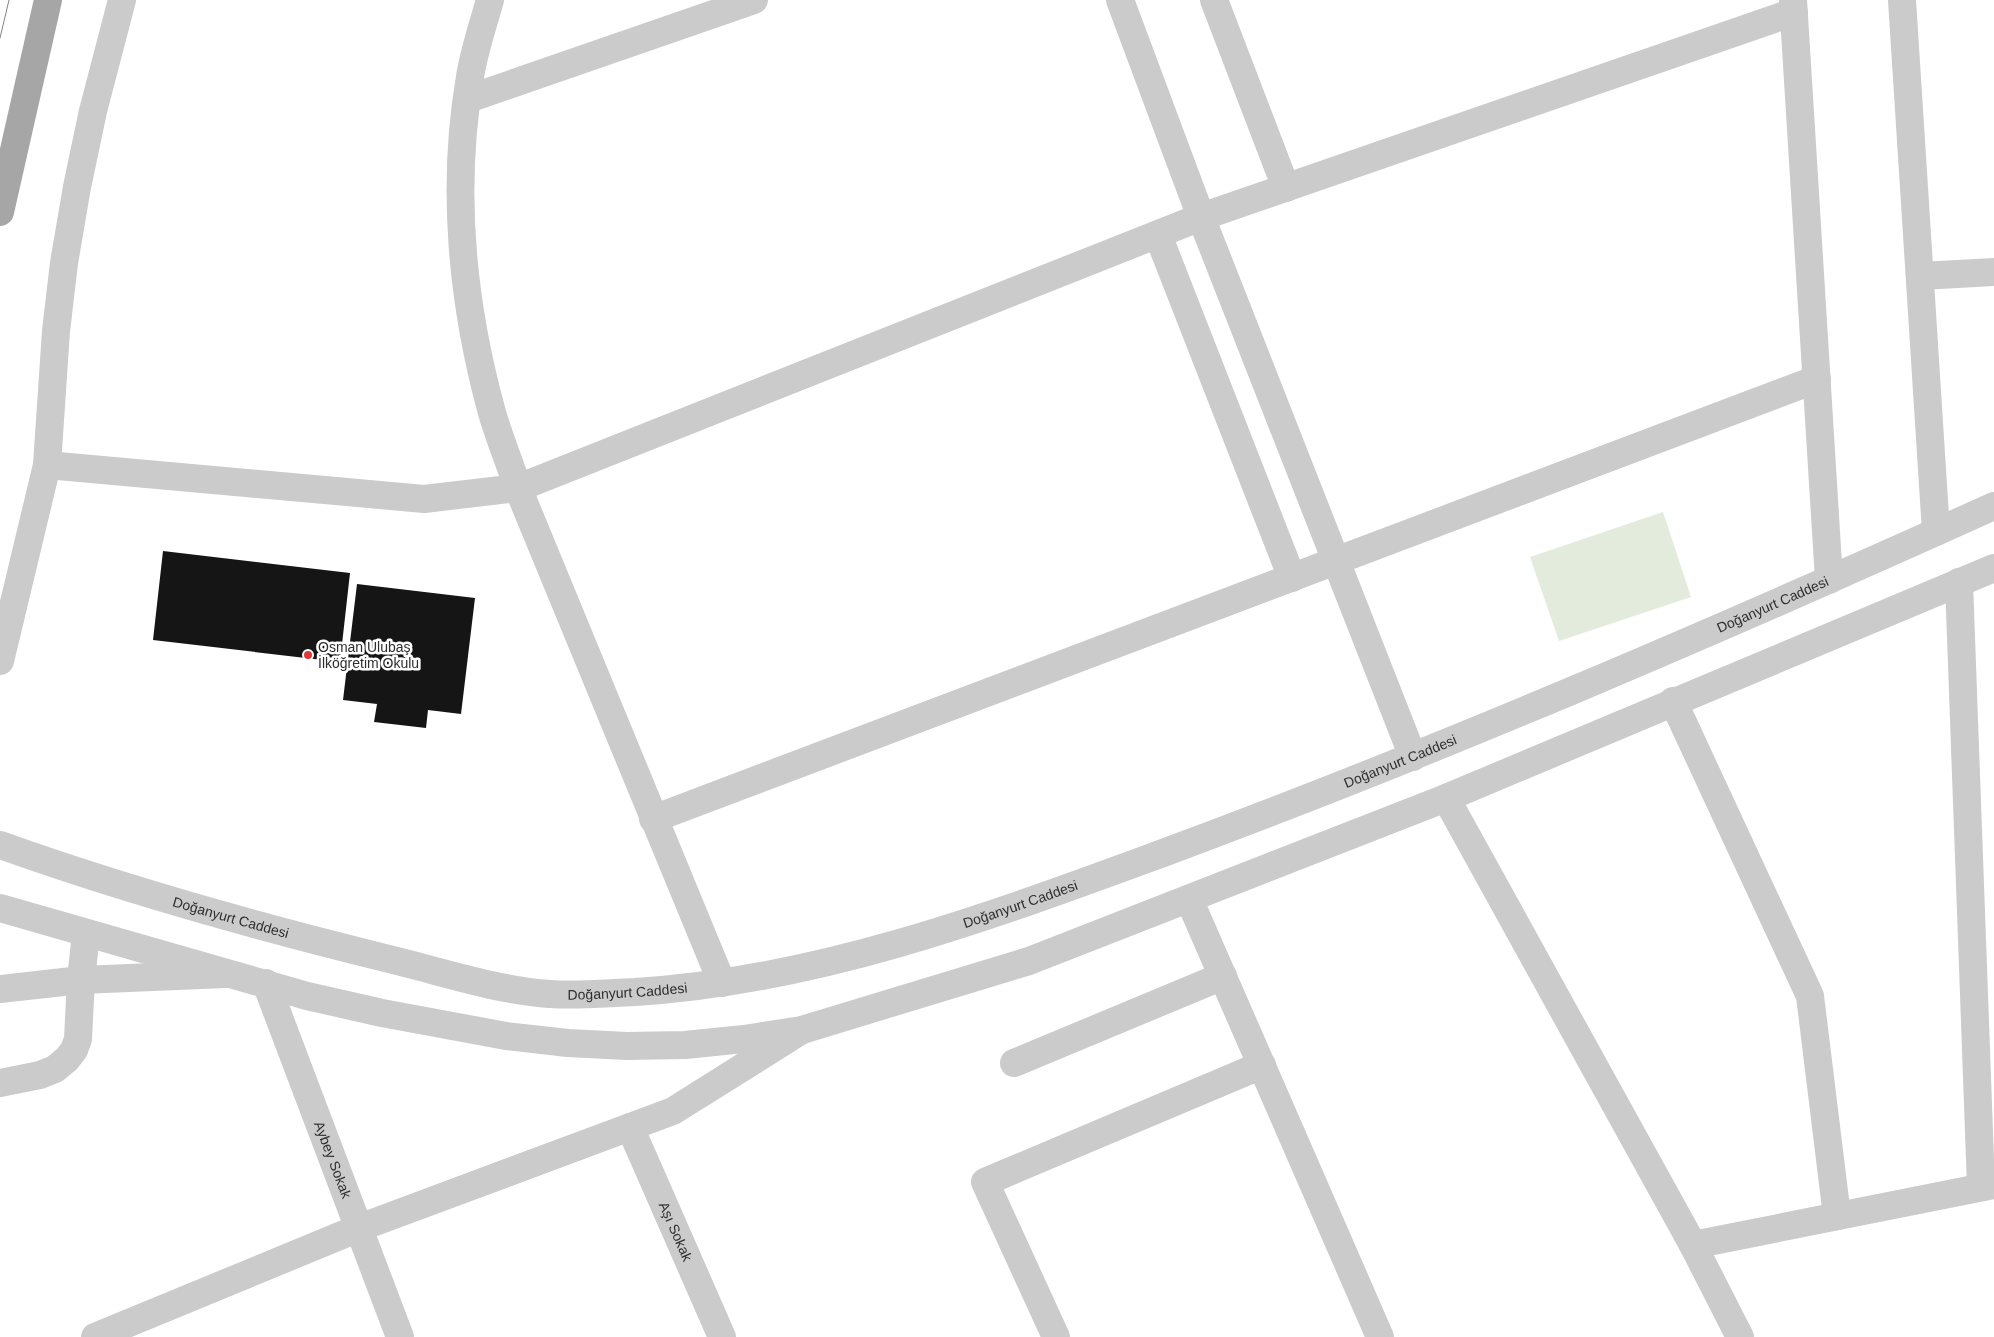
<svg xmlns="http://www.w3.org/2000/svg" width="1994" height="1337" font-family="Arial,sans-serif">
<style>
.green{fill:#e3ebdc}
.building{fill:#151515}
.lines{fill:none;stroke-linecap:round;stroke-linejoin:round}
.minor{stroke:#cbcbcb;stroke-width:28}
.tertiary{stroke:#cbcbcb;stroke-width:28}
.primary{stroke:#a6a6a6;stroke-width:28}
.tram{stroke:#838383;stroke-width:1}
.poi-dot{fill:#dd3838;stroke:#fff;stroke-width:2}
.labels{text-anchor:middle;stroke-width:5;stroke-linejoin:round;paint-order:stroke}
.street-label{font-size:14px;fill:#2e2e2e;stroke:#fff}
.poi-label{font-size:14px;fill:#2e2e2e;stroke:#fff;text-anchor:start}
</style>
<rect width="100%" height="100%" fill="#fff"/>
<path class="green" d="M 1663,512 L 1691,597 L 1559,641 L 1530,557 Z"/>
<path class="building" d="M 163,551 L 350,573 L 340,662 L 153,640 Z
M 357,584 L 475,598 L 461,714 L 428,710 L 426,728 L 374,722 L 377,704 L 343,700 Z"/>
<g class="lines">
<g class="minor">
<path d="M 490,0 C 483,25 474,51 470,77 C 451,187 462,302 491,409 C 498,435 509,461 518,488 L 722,983"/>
<path d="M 1120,0 L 1201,217 L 1413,757"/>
<path d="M 1214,0 L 1286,188"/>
<path d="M 1793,0 L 1829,580"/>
<path d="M 1902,0 L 1936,532"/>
<path d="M 468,99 L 754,0"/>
<path d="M 1158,235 L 1292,578"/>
<path d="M 1921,276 L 1994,272"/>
<path d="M 47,465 L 424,499 L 518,488 L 1201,217 L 1794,12"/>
<path d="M 1959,582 L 1981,1187"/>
<path d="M 0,661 L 47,465 L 56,331 L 64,263 L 77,187 L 93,111 L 122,0"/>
<path d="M 1673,701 L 1810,996 L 1837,1216"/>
<path d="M 1446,798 L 1693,1245 L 1740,1337"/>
<path d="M 653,819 L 1817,379"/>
<path d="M 1189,899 L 1380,1337"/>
<path id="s1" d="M 266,983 L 400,1337"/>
<path d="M 0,989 L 81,980 L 225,974"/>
<path d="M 1014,1063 L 1223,976"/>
<path d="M 0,1083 L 40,1075 L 55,1069 L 67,1059 L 74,1050 L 78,1039 L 81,980 L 86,933"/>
<path id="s2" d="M 630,1127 L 722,1337"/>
<path d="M 1693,1245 L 1994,1185"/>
<path d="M 95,1337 L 359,1228 L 673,1111 L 802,1030"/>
<path d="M 1056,1337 L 985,1182 L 1262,1065"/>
</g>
<g class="tertiary">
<path id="s3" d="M 0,845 C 126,890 255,926 385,958 C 440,971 494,990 550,994 C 578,996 607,993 635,992 C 815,981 986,918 1155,856 C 1439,751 1717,631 1994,506"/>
<path d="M 0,908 L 307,996 L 382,1013 L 506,1036 L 568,1043 L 627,1046 L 685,1045 L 744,1039 L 802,1030 L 1029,961 L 1446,798 L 1994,568"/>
</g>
<path class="primary" d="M 0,212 L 48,0"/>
<path class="tram" d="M 0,38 L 9,0"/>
</g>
<circle class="poi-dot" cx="308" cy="655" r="5"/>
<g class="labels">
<g class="street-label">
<text dy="5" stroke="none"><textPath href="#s3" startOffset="1862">Doğanyurt Caddesi</textPath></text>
<text dy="5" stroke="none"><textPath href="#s3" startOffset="1458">Doğanyurt Caddesi</textPath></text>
<text dy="5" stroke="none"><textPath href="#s3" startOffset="1052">Doğanyurt Caddesi</textPath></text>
<text dy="5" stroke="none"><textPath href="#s3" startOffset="242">Doğanyurt Caddesi</textPath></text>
<text dy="5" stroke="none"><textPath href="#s3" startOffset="648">Doğanyurt Caddesi</textPath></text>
<text dy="5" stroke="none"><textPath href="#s1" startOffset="189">Aybey Sokak</textPath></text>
<text dy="5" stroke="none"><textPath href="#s2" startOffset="114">Aşı Sokak</textPath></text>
</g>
<g class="poi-label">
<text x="318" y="652">Osman Ulubaş<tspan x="318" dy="16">İlköğretim Okulu</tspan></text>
</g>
</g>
</svg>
